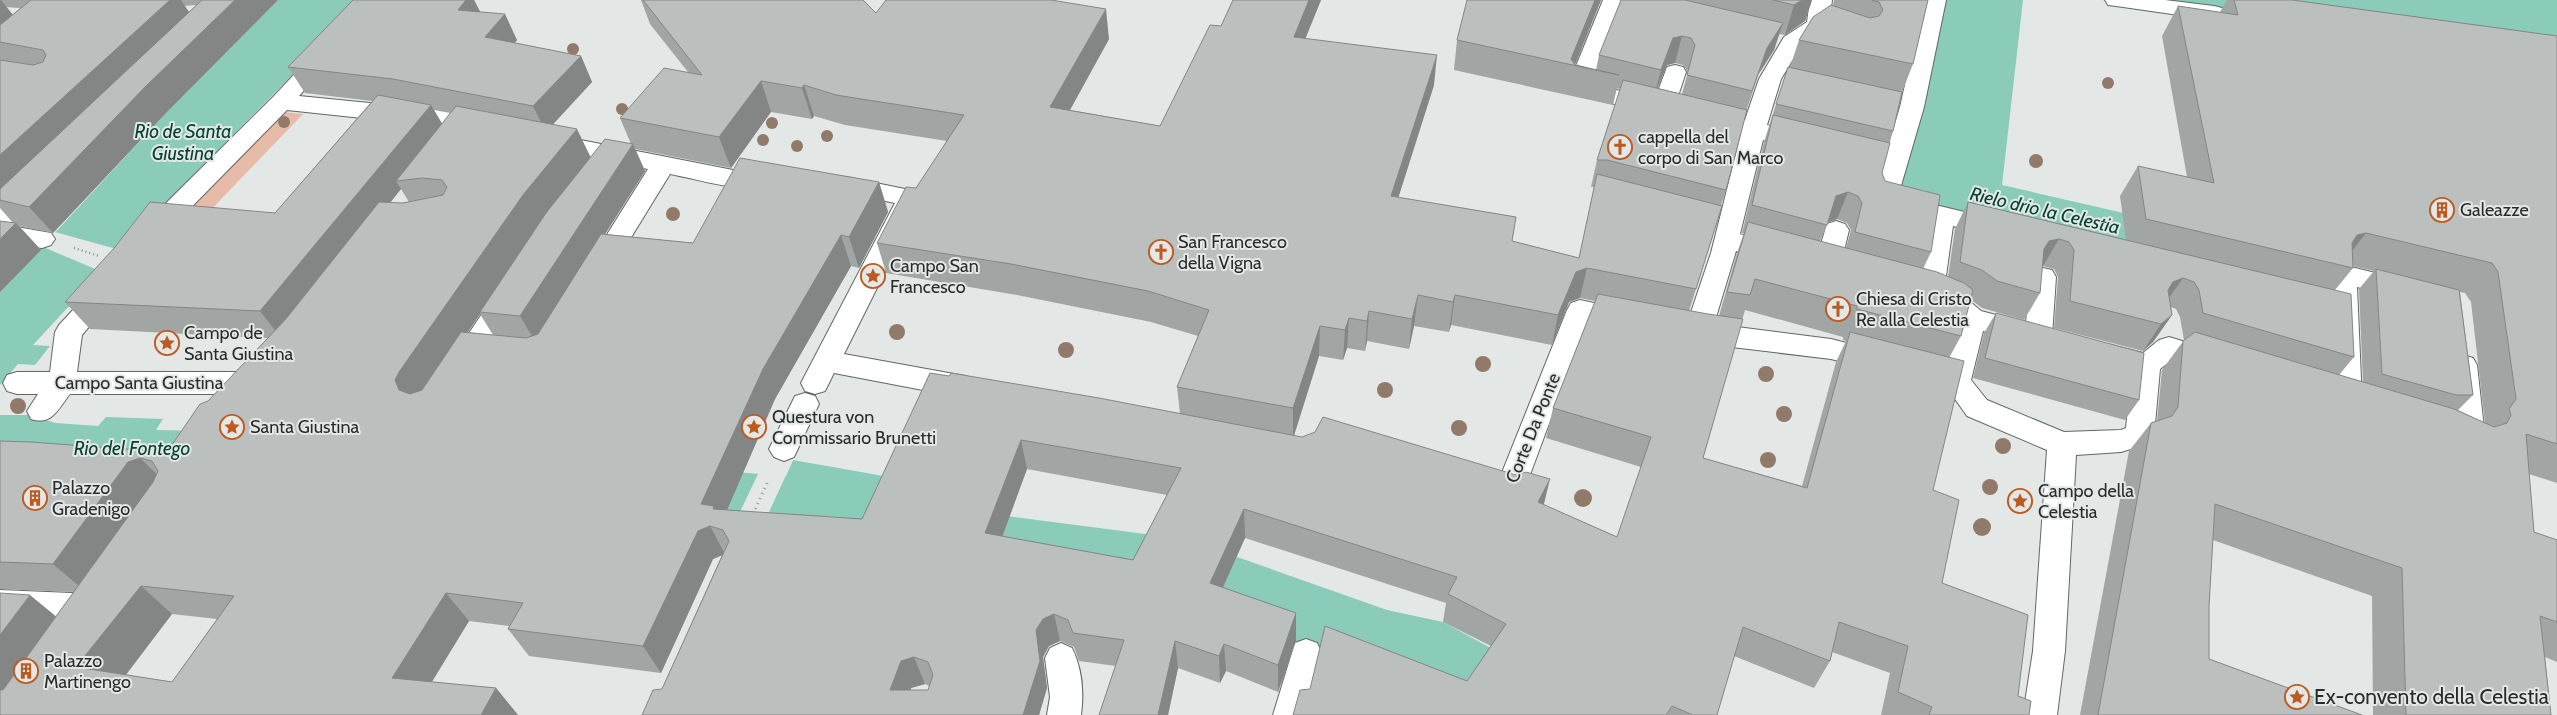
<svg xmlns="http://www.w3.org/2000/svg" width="2557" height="715" font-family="Cabin,sans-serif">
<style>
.green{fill:#e6bba7}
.water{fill:#8bcbba}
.pier{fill:#e3e8e6}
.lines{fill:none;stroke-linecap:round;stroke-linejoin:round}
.minor-casing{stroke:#626665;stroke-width:2}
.path-far1{stroke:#8a8d8c;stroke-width:2.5;stroke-dasharray:1 3;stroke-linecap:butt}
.path{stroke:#8a8d8c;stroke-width:3;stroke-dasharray:1 4.5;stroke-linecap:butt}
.minor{fill:#fff;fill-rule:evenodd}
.tree{fill:#927a6a}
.wall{fill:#a1a5a3;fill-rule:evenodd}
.shaded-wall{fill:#838685}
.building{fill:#bbc0be;stroke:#838685;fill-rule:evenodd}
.labels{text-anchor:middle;stroke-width:4;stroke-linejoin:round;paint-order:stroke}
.poi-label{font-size:18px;fill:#292b2a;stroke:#e3e8e6;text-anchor:start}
.street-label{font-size:18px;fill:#292b2a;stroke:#e3e8e6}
.water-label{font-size:19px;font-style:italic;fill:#054135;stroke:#e3e8e6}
.near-poi-label{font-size:21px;fill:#292b2a;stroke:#e3e8e6;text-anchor:start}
</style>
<rect width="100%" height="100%" fill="#e3e8e6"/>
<path class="green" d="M 284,112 L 303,114 L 202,219 L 190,208 Z"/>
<path class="water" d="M 278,0 L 365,0 C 254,115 141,227 33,345 L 50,346 L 35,365 L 18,364 L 0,385 L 0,292 L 166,113 Z
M 1938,0 L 2023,0 L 2002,185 L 2328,260 L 2334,305 L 1896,195 Z
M 2102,0 L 2557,0 L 2557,63 Z
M 0,415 L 28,415 L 56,423 L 98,426 L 106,417 L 163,419 L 156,430 L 206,431 L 786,476 L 793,460 L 906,480 L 961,510 L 1176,538 L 1237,557 L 1387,610 L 1443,622 L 1500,653 L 1502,715 L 1191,604 L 0,471 Z"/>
<path class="pier" d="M 55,232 L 120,250 L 100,271 L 43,247 Z
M 794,458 L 756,540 L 728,537 L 759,472 L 784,474 L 791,459 Z"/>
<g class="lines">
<defs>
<path id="minor" d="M 364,0 L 387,0 L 299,96 L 400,106 L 408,109 L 412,114 L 408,119 L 400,122 L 287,110 L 163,236 L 154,239 L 145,236 L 141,230 L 145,224 L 273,97 Z
M 1603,0 L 1625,0 L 1591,84 L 1655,99 L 1667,67 L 1675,65 L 1683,67 L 1686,72 L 1672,114 L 1664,116 L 1578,95 L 1570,93 L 1567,88 Z
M 1810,0 L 1832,0 L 1829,25 L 1826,30 L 1801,46 L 1781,79 L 1767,125 L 1812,136 L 1816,142 L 1812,148 L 1804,150 L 1763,140 L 1740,234 L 1785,247 L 1789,253 L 1785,259 L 1776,262 L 1736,251 L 1714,324 L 1831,339 L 1889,354 L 1893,361 L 1889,368 L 1879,371 L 1831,359 L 1698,343 L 1688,340 L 1684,333 L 1711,253 L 1741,134 L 1697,123 L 1693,118 L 1697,113 L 1705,110 L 1745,120 L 1759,79 L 1781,42 L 1784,37 L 1807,22 Z
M 1924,0 L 1946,0 L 1924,107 L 1898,196 L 2006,222 L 2010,228 L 2006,234 L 1997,237 L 1953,226 L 1944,290 L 1967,299 L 1981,311 L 2026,323 L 2030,277 L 2034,270 L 2043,268 L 2052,270 L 2056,277 L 2052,336 L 2048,343 L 2038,346 L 1983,331 L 1971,380 L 1987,400 L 2064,432 L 2121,430 L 2126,428 L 2132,371 L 2097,361 L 2093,354 L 2097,347 L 2107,344 L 2143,353 L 2159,340 L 2169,337 L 2222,353 L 2226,360 L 2222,367 L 2212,370 L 2173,359 L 2160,369 L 2154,435 L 2150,443 L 2121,452 L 2076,455 L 2065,651 L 2057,715 L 2023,715 L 2033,651 L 2047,450 L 1967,416 L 1943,382 L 1958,321 C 1946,310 1924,307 1917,295 L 1929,220 L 1875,207 L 1872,201 L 1900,107 Z
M 2105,0 L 2165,0 L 2214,6 L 2222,8 L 2225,13 L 2222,18 L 2214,20 L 2116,6 L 2108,5 Z
M 446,103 L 454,106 L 458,111 C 450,123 445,128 431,124 L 427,119 C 433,111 437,106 446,103 Z
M 550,134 L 733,170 L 775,173 L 778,179 L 775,185 C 742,194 702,180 670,174 L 608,275 L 599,277 L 590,275 L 586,268 L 648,169 L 542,148 L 538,142 L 542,136 Z
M 846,177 L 910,190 L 919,192 L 922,198 L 844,354 L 965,376 L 975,379 L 979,387 L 975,395 L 965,398 L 834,373 L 825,391 L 815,394 L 805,391 L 801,383 L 895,203 L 837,191 L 834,185 L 837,179 Z
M 33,182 L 42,184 L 45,190 L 11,226 L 51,233 L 55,239 L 51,245 L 42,248 L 0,243 L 0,207 L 24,184 Z
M 1836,221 L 1845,224 L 1849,230 L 1840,267 L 1836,274 L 1827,276 L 1818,274 L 1814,267 L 1827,224 Z
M 2343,265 L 2412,282 L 2416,289 L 2412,296 L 2403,299 L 2357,287 L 2362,402 L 2358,410 L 2348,413 L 2338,410 L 2334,402 L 2330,274 L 2334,267 Z
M 106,281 L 115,284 L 119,291 L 82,335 L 77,372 L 260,372 L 270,375 L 274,383 L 270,391 L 260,394 L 70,394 C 58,409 52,426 31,419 L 27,411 L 38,394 L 17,394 L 7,391 L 3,383 L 7,375 L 17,372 L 50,372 L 55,332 L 59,325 L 97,284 Z
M 509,284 L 518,287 L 522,294 L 518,301 L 483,356 L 473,359 L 463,356 L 459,349 L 463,342 L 500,287 Z
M 1580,300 L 1636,312 L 1640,319 L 1636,326 L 1627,329 L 1589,322 L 1580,340 L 1521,499 L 1510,502 L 1480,493 L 1475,484 L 1480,475 L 1490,472 L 1501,475 L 1567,310 L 1571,303 Z
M 2463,355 L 2473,358 L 2477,365 L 2484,428 L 2480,436 C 2466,441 2450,441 2436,436 L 2432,428 L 2436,420 L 2455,417 L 2449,365 L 2453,358 Z
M 805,393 L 815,396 L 819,404 L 794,457 L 784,461 L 774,457 L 769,449 L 795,396 Z
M 0,590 L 95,594 L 106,598 L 111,608 L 106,618 L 95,622 L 0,618 Z
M 1306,639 L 1317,643 L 1322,653 L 1307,715 L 1273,715 L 1295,643 Z
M 1061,643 L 1072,648 C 1082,668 1084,693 1081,715 L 1047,715 L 1050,697 L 1045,658 L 1050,648 Z"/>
</defs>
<use href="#minor" class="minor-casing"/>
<path class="path-far1" d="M 74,248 L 99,256"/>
<path class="path" d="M 753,514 L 768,481"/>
<use href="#minor" class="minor"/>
</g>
<g class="tree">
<circle cx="573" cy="49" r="6"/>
<circle cx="2108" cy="83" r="6"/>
<circle cx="622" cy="109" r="6"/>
<circle cx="284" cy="122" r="6"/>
<circle cx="772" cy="123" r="6"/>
<circle cx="827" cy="136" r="6"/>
<circle cx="763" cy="140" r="6"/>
<circle cx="797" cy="146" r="6"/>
<circle cx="2036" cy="161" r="7"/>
<circle cx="673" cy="214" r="7"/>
<circle cx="897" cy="332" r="8"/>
<circle cx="1066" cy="350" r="8"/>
<circle cx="1483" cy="364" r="8"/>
<circle cx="1766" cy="374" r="8"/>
<circle cx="1385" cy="390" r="8"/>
<circle cx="18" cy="406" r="8"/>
<circle cx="1784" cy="414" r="8"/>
<circle cx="1459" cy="428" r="8"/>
<circle cx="2003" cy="446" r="8"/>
<circle cx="1768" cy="460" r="8"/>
<circle cx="1990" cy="487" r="8"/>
<circle cx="1583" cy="498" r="9"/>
<circle cx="1982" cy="527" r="9"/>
</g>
<path class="wall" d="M 0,0 L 278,0 L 166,113 L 53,233 L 19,226 L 41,250 L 0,292 L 0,221 L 13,223 L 0,208 ZM 196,5 L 189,12 L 184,6 ZM 6,7 L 20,8 L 13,15 Z
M 353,0 L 474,0 L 480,12 L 517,40 L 515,43 L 581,56 L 592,82 L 552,125 L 590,157 L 631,144 L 620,118 L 688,72 L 650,24 L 641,0 L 863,0 L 876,13 L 1109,39 L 1070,110 L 1160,126 L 1221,26 L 1233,0 L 1321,0 L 1305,38 L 1434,85 L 1398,198 L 1516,217 L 1512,241 L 1579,258 L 1594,187 L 1591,187 L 1597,160 L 1620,89 L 1617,88 L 1613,105 L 1454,70 L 1457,40 L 1467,0 L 1601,0 L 1575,64 L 1596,70 L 1599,55 L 1621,0 L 1812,0 L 1805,21 L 1785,35 L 1779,34 L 1774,50 L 1758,75 L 1747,109 L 1726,190 L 1721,205 L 1722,206 L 1689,311 L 1719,316 L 1737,253 L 1744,233 L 1742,233 L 1764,142 L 1788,67 L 1790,67 L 1799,40 L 1833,6 L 1834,0 L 1928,0 L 1913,64 L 1902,92 L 1893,131 L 1889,143 L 1882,173 L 1885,181 L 1931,252 L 1923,269 L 1948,277 L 1955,229 L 1968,202 L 2126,240 L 2120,196 L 2138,166 L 2187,177 L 2162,36 L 2178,6 L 2220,12 L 2227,0 L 2292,0 L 2557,36 L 2557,483 L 2529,474 L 2534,532 L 2557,540 L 2557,662 L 2545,657 L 2551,715 L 2373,715 L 2372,596 L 2213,540 L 2209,606 L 2209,659 L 2362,715 L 2080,715 L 2129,451 L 2151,423 L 2157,421 L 2162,370 L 2184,340 L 2180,317 L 2176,309 L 2171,307 L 2172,315 L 2153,342 L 2143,351 L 2054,328 L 2058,277 L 2054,269 L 2043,266 L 2042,266 L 2040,293 L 2024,320 L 1982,308 L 1970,299 L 1961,336 L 1949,358 L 1933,490 L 1942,583 L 2018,696 L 2029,715 L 1881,715 L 1890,673 L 1832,652 L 1830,661 L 1814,688 L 1734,656 L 1717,715 L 1293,715 L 1467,681 L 1491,646 L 1443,622 L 1446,603 L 1245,538 L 1223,588 L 1296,641 L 1278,692 L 1226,671 L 1220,683 L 1178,668 L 1168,715 L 1099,715 L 1116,666 L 1079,661 L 1074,647 L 1060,641 L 1049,646 L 1043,657 L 1047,688 L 1039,715 L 662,689 L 722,555 L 713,559 L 661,673 L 529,656 L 508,629 L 509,626 L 469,621 L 432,682 L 496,688 L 518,715 L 0,715 L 56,616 L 74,592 L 0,589 L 0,441 L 167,452 L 208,401 L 268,338 L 90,329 L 65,302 L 275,213 L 372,101 L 305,93 L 288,67 ZM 1675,63 L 1683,65 L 1688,72 L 1682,94 L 1657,88 L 1667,65 ZM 434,110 L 450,113 L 442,124 ZM 771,112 L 812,119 L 814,116 L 845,125 L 947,141 L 916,188 L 877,243 L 886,273 L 1017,295 L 1151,322 L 1198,336 L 1177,387 L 1180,414 L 930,373 L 862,519 L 727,510 L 775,399 L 851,266 L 859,268 L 888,212 L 879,182 L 693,243 L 605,234 L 645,171 L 635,149 L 731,168 ZM 401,189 L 409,202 L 403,203 L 390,203 ZM 1837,219 L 1847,223 L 1851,230 L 1846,248 L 1820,241 L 1828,223 ZM 2353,266 L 2374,271 L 2359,289 L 2363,382 L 2339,375 L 2354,357 L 2335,290 L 2353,268 ZM 2460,292 L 2465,293 L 2471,302 L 2485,423 L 2458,410 L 2473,395 ZM 1580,298 L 1595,301 L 1553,408 L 1546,438 L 1641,467 L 1617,537 L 1544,505 L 1294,436 L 1319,356 L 1343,360 L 1347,348 L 1365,351 L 1367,341 L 1409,349 L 1414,326 L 1449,332 L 1451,325 L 1552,345 L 1569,302 ZM 1745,310 L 1843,337 L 1843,340 L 1846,341 L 1836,362 L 1802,486 L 1703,458 ZM 480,314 L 493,335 L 468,332 ZM 1027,469 L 1167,495 L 1133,560 L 1002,536 ZM 172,614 L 217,619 L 172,682 L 126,675 ZM 925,684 L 929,686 L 928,690 L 911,690 L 911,688 Z
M 1996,313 L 2139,400 L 2125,420 L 1973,378 L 1984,333 Z"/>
<path class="shaded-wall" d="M 0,0 L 1,0 L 21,25 L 0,42 Z
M 170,0 L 181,0 L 195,21 L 0,200 L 0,155 Z
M 235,0 L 278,0 L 166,113 L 53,233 L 29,207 L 146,86 Z
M 449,0 L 474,0 L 484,19 L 458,17 Z
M 1309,0 L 1321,0 L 1294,67 L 1294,37 Z
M 1595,0 L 1601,0 L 1575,65 L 1571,59 Z
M 1802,0 L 1812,0 L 1805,21 L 1785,35 L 1794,5 Z
M 1106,9 L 1109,39 L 1055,137 L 1050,107 Z
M 505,14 L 517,40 L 498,63 L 485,37 Z
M 1783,23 L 1774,50 L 1758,75 L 1744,119 L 1767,48 Z
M 1682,36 L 1675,63 L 1667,65 L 1654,97 L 1661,70 L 1673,38 Z
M 1437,55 L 1434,85 L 1389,227 L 1391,196 Z
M 581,56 L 592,82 L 546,132 L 533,106 Z
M 761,81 L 771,112 L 731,168 L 719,137 Z
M 804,85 L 814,116 L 812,119 L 802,88 Z
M 431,105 L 447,132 L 396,181 L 401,189 L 281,338 L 260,311 Z
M 577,129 L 592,160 L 480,312 L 480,314 L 420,402 L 399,390 L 395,380 L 399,372 L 523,195 Z
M 633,144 L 645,171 L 536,343 L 520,316 Z
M 879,182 L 888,212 L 859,268 L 849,237 Z
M 1848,192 L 1837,219 L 1825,223 L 1836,196 Z
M 16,223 L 41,250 L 0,292 L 0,240 Z
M 2366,233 L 2343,263 L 2338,264 L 2357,235 Z
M 841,235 L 851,266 L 775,399 L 721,524 L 701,504 L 763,369 Z
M 2059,239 L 2043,266 L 2034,268 L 2044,249 L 2049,241 Z
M 1587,268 L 1580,298 L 1569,302 L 1552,345 L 1558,315 L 1576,272 Z
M 2183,278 L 2164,305 L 2154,309 L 2173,282 Z
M 1418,295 L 1414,326 L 1409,349 L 1412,319 Z
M 1455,295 L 1451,325 L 1449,332 L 1453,302 Z
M 1369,311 L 1367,341 L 1365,351 L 1367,321 Z
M 2172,315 L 2153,342 L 2143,351 L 2161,324 Z
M 1349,318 L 1347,348 L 1343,360 L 1345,330 Z
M 1320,326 L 1319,356 L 1293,438 L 1293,408 Z
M 1021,440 L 1027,469 L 993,562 L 985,533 Z
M 140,458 L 170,487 L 86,592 L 53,564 L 128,462 Z
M 1550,479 L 1543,508 L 1538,502 Z
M 1244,509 L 1245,538 L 1212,611 L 1210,583 Z
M 710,526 L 725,554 L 713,559 L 661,673 L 643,646 L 698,531 Z
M 141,586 L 172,614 L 111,694 L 76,667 Z
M 446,593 L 469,621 L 418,704 L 392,678 Z
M 30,595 L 64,623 L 0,715 L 0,635 Z
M 1296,613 L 1296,641 L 1278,692 L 1278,665 Z
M 1054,614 L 1060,641 L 1049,646 L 1043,657 L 1047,688 L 1039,715 L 1023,715 L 1036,630 L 1043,619 Z
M 1175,641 L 1178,668 L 1168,715 L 1158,715 Z
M 1224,644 L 1226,671 L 1220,683 L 1219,656 Z
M 914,657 L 925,684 L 911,688 L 902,715 L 890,690 L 901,661 Z
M 496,688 L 518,715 L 481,715 Z"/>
<path class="building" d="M 31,0 L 170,0 L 0,155 L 0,60 L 33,65 L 43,62 L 46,55 L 43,50 L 0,42 L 0,25 Z
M 202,0 L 235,0 L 146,86 L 29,207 L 0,200 L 0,189 Z
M 353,0 L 466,0 L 458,10 L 505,14 L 485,37 L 581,56 L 533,106 L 393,79 L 288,67 Z
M 643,0 L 863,0 L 876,13 L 886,0 L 1051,0 L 1106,9 L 1050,107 L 1160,126 L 1210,25 L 1221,26 L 1233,0 L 1309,0 L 1294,37 L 1437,55 L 1391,196 L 1516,217 L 1512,241 L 1579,258 L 1597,174 L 1722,206 L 1696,289 L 1587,268 L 1576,272 L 1558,315 L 1455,295 L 1453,302 L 1418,295 L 1412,319 L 1369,311 L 1367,321 L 1349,318 L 1345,330 L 1320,326 L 1293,408 L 1177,387 L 1209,310 L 1148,291 L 1011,264 L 877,243 L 906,187 L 916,188 L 964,115 L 836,95 L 804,85 L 802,88 L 761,81 L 719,137 L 620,118 L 664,68 L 702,75 Z
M 1467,0 L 1595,0 L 1571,59 L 1575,65 L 1619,75 L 1457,40 Z
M 1621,0 L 1685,0 L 1783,23 L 1767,48 L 1752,91 L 1687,75 L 1695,45 L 1691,38 L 1682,36 L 1673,38 L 1661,70 L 1599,55 Z
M 1773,0 L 1802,0 L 1794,5 Z
M 1872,0 L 1928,0 L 1913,64 L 1799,40 L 1813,17 L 1831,5 L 1870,18 L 1879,16 L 1883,10 L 1879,2 Z
M 2234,0 L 2292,0 L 2557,36 L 2557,444 L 2526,434 L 2534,532 L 2557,540 L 2557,622 L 2540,616 L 2551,715 L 2406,715 L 2402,568 L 2215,504 L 2209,606 L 2209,659 L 2362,715 L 2098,715 L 2151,423 L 2172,416 L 2178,407 L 2183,341 L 2195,332 L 2454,409 L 2494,427 L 2507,423 L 2511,415 L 2509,409 L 2516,399 L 2498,272 L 2492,263 L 2366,233 L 2357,235 L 2352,243 L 2353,268 L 2146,219 L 2138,166 L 2214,183 L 2178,6 L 2238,15 Z
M 1788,67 L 1902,92 L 1893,131 L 1776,104 Z
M 1623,80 L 1747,110 L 1726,190 L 1607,160 L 1597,160 Z
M 378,95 L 431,105 L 260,311 L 65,302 L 115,247 L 150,202 L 275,213 Z
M 456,106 L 577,129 L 523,195 L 399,372 L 395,380 L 399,390 L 410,394 L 422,390 L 461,332 L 526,338 L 538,334 L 601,234 L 693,243 L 740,158 L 879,182 L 849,237 L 841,235 L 763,369 L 701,504 L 714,506 L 713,509 L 862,519 L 930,373 L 949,376 L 951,373 L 1099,398 L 1302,437 L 1315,432 L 1323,417 L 1516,475 L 1526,472 L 1550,479 L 1538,502 L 1617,537 L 1651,437 L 1553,408 L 1598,294 L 1708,314 L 1743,319 L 1703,458 L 1807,488 L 1850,332 L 1964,361 L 1933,490 L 1959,500 L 1942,583 L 2028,615 L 2018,696 L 2031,701 L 2029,715 L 1929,715 L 1932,707 L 1898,692 L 1908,646 L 1839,622 L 1830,661 L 1743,627 L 1717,715 L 1693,715 L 1672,706 L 1666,715 L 1293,715 L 1300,690 L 1310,689 L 1325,626 L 1467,681 L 1506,624 L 1448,594 L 1457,577 L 1244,509 L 1210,583 L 1296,613 L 1278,665 L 1224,644 L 1219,656 L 1175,641 L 1158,715 L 1099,715 L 1124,640 L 1073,633 L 1068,620 L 1054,614 L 1043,619 L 1036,630 L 1040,661 L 1023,715 L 642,715 L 653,690 L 662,689 L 729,541 L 723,530 L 710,526 L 698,531 L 643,646 L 508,629 L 523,603 L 446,593 L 392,678 L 496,688 L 481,715 L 0,715 L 0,690 L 3,690 L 153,482 L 158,471 L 152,461 L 140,458 L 128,462 L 53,564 L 0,562 L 0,441 L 31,442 L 167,452 L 200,404 L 208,401 L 285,320 L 379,202 L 403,203 L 443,195 L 447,187 L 442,180 L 422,178 L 396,181 ZM 1021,440 L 1181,468 L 1133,560 L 985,533 ZM 141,586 L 234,596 L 172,682 L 76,667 ZM 914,657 L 928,662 L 933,675 L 928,690 L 890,690 L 901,661 Z
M 1773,115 L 1890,143 L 1882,173 L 1885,181 L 1940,195 L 1931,252 L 1855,232 L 1862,203 L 1858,196 L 1848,192 L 1836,196 L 1827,225 L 1752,205 Z
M 605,139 L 633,144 L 520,316 L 480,312 L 546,213 Z
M 1968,202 L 2351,294 L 2354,357 L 2203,313 L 2199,290 L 2194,282 L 2183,278 L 2173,282 L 2168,290 L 2172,315 L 2161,324 L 2070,301 L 2074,250 L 2069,242 L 2059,239 L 2049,241 L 2044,249 L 2040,293 L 1997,281 L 1982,270 L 1960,262 Z
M 0,221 L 16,223 L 0,239 Z
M 1748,222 L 1937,272 L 1964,283 L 1973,290 L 1961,336 L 1857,309 L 1857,306 L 1755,279 L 1750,295 L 1727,292 Z
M 2376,269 L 2459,290 L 2473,395 L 2456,395 L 2382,374 Z
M 1996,313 L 2144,353 L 2139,400 L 1985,358 Z
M 0,593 L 30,595 L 0,635 Z"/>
<defs>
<symbol id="church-ring" viewBox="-11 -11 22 22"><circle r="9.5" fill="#e3e8e6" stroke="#bd5a22" stroke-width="1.5"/><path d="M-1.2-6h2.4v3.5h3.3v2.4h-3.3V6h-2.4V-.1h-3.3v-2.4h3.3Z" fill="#bd5a22"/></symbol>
<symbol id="building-ring" viewBox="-11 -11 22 22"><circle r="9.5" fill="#e3e8e6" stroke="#bd5a22" stroke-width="1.5"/><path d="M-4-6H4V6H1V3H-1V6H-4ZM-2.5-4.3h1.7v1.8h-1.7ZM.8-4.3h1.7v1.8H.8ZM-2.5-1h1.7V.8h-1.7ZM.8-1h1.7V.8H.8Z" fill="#bd5a22"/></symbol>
<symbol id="sight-ring" viewBox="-11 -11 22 22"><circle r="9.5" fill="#e3e8e6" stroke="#bd5a22" stroke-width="1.5"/><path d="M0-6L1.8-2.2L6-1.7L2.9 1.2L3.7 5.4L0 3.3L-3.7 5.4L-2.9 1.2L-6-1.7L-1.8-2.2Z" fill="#bd5a22"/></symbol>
</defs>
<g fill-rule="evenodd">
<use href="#church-ring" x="1606" y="133" width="28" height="28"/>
<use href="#building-ring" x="2428" y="196" width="28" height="28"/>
<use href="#church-ring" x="1147" y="238" width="28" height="28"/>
<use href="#sight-ring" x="859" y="262" width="28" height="28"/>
<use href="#church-ring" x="1824" y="295" width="28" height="28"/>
<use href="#sight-ring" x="153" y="329" width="28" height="28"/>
<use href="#sight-ring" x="218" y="413" width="28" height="28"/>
<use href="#sight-ring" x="740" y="413" width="28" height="28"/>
<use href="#building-ring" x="21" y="484" width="28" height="28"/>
<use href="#sight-ring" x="2006" y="487" width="28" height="28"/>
<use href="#building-ring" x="12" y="657" width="28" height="28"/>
<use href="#sight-ring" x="2283" y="683" width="28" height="28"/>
</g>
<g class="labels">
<g class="poi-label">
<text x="1638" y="143">cappella del<tspan x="1638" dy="21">corpo di San Marco</tspan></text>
<text x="2460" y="216">Galeazze</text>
<text x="1178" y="248">San Francesco<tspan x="1178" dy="21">della Vigna</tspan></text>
<text x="890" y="272">Campo San<tspan x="890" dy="21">Francesco</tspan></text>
<text x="1856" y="305">Chiesa di Cristo<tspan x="1856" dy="21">Re alla Celestia</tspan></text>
<text x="184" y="339">Campo de<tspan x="184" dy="21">Santa Giustina</tspan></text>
<text x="772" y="423">Questura von<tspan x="772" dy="21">Commissario Brunetti</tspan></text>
<text x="250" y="433">Santa Giustina</text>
<text x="52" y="494">Palazzo<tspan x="52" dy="21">Gradenigo</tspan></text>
<text x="2038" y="497">Campo della<tspan x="2038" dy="21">Celestia</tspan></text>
<text x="44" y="667">Palazzo<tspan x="44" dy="21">Martinengo</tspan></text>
</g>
<g class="street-label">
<text x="139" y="389">Campo Santa Giustina</text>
<text transform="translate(1533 428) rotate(-68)" y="6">Corte Da Ponte</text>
</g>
<g class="water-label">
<text x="183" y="138">Rio de Santa<tspan x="183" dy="22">Giustina</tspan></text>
<text transform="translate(2045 210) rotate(13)" y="7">Rielo drio la Celestia</text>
<text x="132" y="455">Rio del Fontego</text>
</g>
<g class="near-poi-label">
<text x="2314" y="704">Ex-convento della Celestia</text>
</g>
</g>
</svg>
